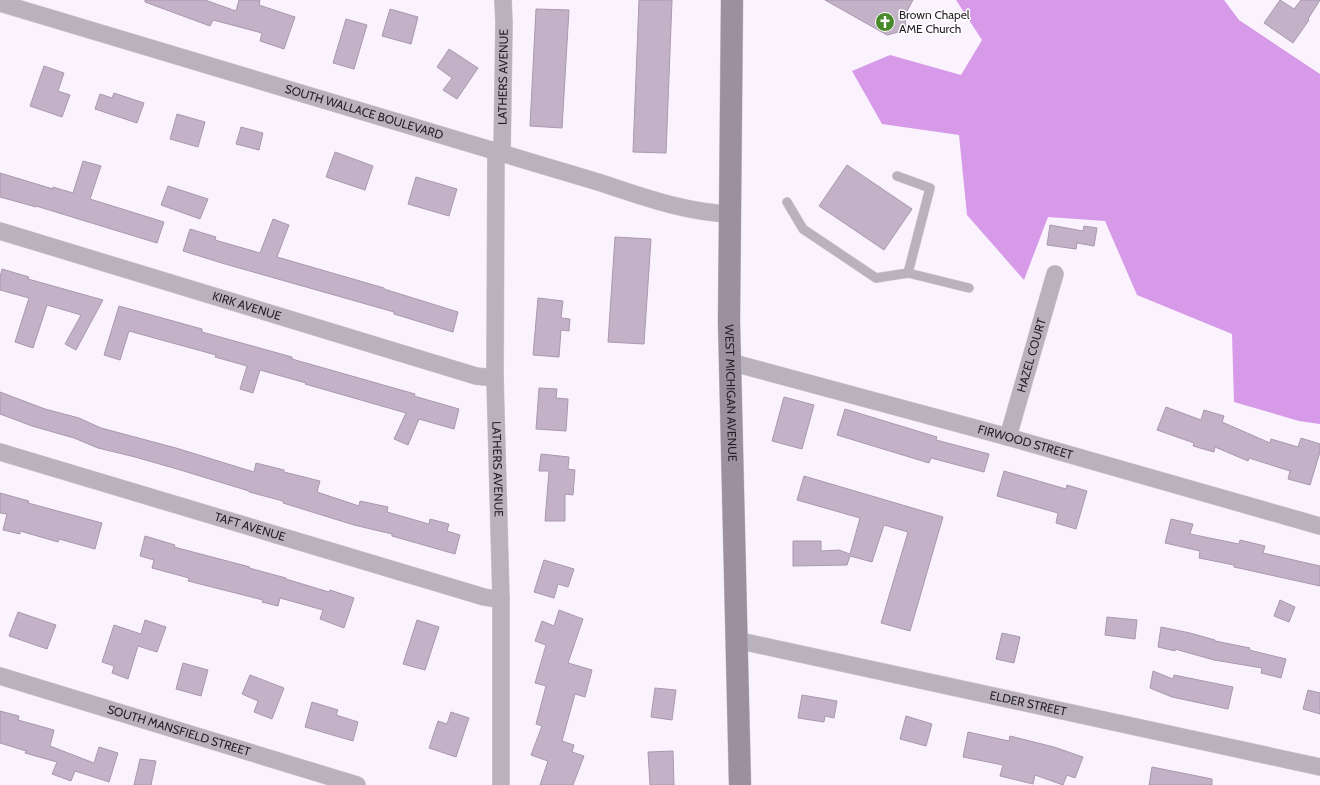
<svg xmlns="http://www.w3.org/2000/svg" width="1320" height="785" font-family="Cabin,sans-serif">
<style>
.forest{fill:#d69ae9}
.building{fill:#c3b1c8;stroke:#a998af}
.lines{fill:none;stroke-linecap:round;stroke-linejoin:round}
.service-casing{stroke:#d3cdd6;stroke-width:10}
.minor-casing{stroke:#d3cdd6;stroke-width:18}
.secondary-casing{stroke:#d3cdd6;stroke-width:23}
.service{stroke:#b9b2bc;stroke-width:9}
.minor{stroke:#b9b2bc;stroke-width:17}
.secondary{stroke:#9c909f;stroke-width:22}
.labels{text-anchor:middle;stroke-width:3;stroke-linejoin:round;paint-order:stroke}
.poi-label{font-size:12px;fill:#241e26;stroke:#fff;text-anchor:start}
.street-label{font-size:12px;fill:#241e26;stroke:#fff}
</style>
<rect width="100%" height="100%" fill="#faf3fd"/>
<path class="forest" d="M 956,0 L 1224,0 L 1239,20 L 1320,74 L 1320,424 L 1299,421 L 1234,402 L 1232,334 L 1137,295 L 1105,221 L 1048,217 L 1024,280 L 967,215 L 959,135 L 882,124 L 852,71 L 890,55 L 961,75 L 982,40 Z"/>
<path class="building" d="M 145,0 L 205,0 L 236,11 L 239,0 L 260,0 L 259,5 L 295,17 L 284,49 L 260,41 L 262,33 L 213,20 L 210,26 L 145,2 Z
M 639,0 L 672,0 L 666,153 L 633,152 Z
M 825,0 L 913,0 L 905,15 L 906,30 L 887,35 Z
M 1280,0 L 1294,9 L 1301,0 L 1320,0 L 1308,19 L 1309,20 L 1293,43 L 1264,23 Z
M 390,9 L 418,17 L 411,44 L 382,36 Z
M 536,9 L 569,10 L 562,128 L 530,126 Z
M 346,19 L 367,25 L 354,69 L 333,63 Z
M 449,49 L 478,68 L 457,99 L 443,90 L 452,78 L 437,67 Z
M 44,66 L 64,73 L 58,91 L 70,95 L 62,117 L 30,106 Z
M 114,93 L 144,103 L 137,123 L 95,109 L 100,94 L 112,98 Z
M 177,114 L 205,122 L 198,147 L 170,139 Z
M 241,127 L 263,133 L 259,150 L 236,144 Z
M 335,152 L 373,166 L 365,190 L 326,177 Z
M 83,161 L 101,166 L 90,199 L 164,222 L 157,243 L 36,206 L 36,207 L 0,197 L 0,173 L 53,189 L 53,187 L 73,193 Z
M 847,165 L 912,209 L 884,250 L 819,206 Z
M 416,177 L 457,189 L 449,216 L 408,204 Z
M 168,186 L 208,199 L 200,219 L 161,205 Z
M 273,219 L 289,225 L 277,257 L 384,288 L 384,289 L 458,312 L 453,332 L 394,314 L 394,312 L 225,264 L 183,251 L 190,229 L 216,237 L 215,240 L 260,253 Z
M 1050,225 L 1083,231 L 1084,226 L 1097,228 L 1094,246 L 1077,243 L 1076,249 L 1047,245 Z
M 615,237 L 651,239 L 644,344 L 608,342 Z
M 2,269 L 29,277 L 28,279 L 103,300 L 76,350 L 65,344 L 81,315 L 47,305 L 33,348 L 15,342 L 29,298 L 0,290 L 0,277 Z
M 538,298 L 563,301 L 561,318 L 570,319 L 569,331 L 561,330 L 559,357 L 533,355 Z
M 119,306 L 202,329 L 202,332 L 292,357 L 292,359 L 415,394 L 414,396 L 459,409 L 454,429 L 419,419 L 408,445 L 394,439 L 406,413 L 305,384 L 306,383 L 260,370 L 253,393 L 240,389 L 247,366 L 215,357 L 216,355 L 129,331 L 120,360 L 104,355 Z
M 539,388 L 557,389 L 556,398 L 568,399 L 566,431 L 536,429 Z
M 0,392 L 45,409 L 79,418 L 101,428 L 176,448 L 254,472 L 256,463 L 284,470 L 284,472 L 320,481 L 317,492 L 359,506 L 360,501 L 388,507 L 387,512 L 429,524 L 430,519 L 449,524 L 447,531 L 460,535 L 455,554 L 392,536 L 392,534 L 354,525 L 283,503 L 283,501 L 249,492 L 249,491 L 177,469 L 135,457 L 98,448 L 74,438 L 32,426 L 0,414 Z
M 784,397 L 814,405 L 802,449 L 772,441 Z
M 1166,407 L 1201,420 L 1204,410 L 1224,416 L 1222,422 L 1270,443 L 1271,439 L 1298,447 L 1301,438 L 1320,444 L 1320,452 L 1310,485 L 1288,479 L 1290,471 L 1249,458 L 1248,461 L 1215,447 L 1214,452 L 1193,446 L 1194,443 L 1157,430 Z
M 845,409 L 937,437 L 936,440 L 989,454 L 984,472 L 931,458 L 929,463 L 837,435 Z
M 541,454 L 569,457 L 568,469 L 575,470 L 573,495 L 565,494 L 565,521 L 545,521 L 549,471 L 539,471 Z
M 1004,471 L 1066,489 L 1067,485 L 1087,491 L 1076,529 L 1056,523 L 1058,513 L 997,496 Z
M 804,476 L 943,517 L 910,631 L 881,623 L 908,532 L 884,525 L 872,562 L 850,556 L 847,565 L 793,566 L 793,541 L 821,541 L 821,551 L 839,550 L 850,554 L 860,518 L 797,500 Z
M 0,493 L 29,501 L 28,503 L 102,523 L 95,549 L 59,539 L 58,542 L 20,531 L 20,534 L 3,530 L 7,514 L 0,513 Z
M 1171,519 L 1193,524 L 1190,534 L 1239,544 L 1240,540 L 1265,546 L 1263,553 L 1320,566 L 1320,586 L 1234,567 L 1234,565 L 1199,558 L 1200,551 L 1165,543 Z
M 145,536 L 175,545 L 174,547 L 250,567 L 249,568 L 286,578 L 286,579 L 329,592 L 330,590 L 354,598 L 344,628 L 320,619 L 323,610 L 280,598 L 278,606 L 262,602 L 263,600 L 188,581 L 189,578 L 152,568 L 154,560 L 140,556 Z
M 544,560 L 574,569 L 568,587 L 558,584 L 554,598 L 534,592 Z
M 1280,600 L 1295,607 L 1289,622 L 1274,616 Z
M 559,610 L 583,619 L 568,663 L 592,670 L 585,697 L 575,694 L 562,741 L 574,745 L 572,752 L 584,756 L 573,785 L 540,785 L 548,761 L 531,755 L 542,726 L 536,724 L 546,686 L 535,683 L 546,645 L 535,641 L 542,621 L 554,626 Z
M 18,612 L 56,625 L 47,649 L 9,636 Z
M 1107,617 L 1137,620 L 1135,639 L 1105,635 Z
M 145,620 L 166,627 L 157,652 L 138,646 L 128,679 L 112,673 L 114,666 L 102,662 L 114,625 L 141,634 Z
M 417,620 L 439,627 L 425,670 L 403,664 Z
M 1161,627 L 1190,633 L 1215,640 L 1215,641 L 1250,648 L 1249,650 L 1286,659 L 1281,678 L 1261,673 L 1262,668 L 1214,660 L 1175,649 L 1175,651 L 1158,647 Z
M 1002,633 L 1020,637 L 1014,663 L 996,659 Z
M 183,663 L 208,670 L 201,696 L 176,689 Z
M 1153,671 L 1173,679 L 1174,675 L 1233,687 L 1228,709 L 1172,697 L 1150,688 Z
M 250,675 L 284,688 L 272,719 L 254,712 L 258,701 L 242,694 Z
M 655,688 L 676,690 L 672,720 L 651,717 Z
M 1308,690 L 1320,693 L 1320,714 L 1303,709 Z
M 802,695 L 837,701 L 834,718 L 825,716 L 824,722 L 798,718 Z
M 312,702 L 338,710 L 336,715 L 358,722 L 353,741 L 305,727 Z
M 0,711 L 19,716 L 18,720 L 54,730 L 50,746 L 94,763 L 99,747 L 118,753 L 109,782 L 75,771 L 71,781 L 52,774 L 57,762 L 25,753 L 26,751 L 0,743 Z
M 451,712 L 469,718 L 456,757 L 429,748 L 438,721 L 447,724 Z
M 906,716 L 932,724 L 926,746 L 900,739 Z
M 968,732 L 1009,741 L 1010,736 L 1054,747 L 1083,757 L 1075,778 L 1067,775 L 1063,785 L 1035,775 L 1033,784 L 1000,776 L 1003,765 L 963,757 Z
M 673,751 L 674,785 L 650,785 L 648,752 Z
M 140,759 L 156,761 L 151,785 L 134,785 Z
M 1152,767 L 1212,779 L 1212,785 L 1149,785 Z"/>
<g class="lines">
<defs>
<path id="service" d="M 787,202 L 803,229 L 876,278 L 908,273 L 930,188 L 897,176
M 908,273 L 969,288"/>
<g id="minor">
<path id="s1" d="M 0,3 L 598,182 C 641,196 683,212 730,214"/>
<path id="s2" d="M 496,152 L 495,378 L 501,600 L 501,785"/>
<path id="s3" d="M 502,154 L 504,23 L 503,0"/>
<path id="s4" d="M 0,231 L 476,376 L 495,378"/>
<path id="s5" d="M 730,362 L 1008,437 L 1320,526"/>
<path id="s6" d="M 1008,437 L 1055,274"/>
<path id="s7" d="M 0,452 L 484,597 L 501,600"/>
<path id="s8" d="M 736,640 L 1320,767"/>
<path id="s9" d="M 0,676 L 357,785"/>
</g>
<g id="secondary">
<path id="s10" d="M 732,0 L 729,321 L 740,785"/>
</g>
</defs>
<use href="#service" class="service-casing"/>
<use href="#minor" class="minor-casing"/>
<use href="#secondary" class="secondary-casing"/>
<use href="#service" class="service"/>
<use href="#minor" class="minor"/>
<use href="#secondary" class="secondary"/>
</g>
<defs>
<symbol id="church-disc" viewBox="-11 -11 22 22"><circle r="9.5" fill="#48892b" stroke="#fff"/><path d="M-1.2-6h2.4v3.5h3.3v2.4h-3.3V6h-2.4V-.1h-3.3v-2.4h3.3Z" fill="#fff"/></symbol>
</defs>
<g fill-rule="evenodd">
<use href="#church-disc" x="874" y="11" width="22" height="22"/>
</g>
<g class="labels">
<g class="poi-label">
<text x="899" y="19">Brown Chapel<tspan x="899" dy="14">AME Church</tspan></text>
</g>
<g class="street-label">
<text dy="4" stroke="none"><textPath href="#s3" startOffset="77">LATHERS AVENUE</textPath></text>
<text dy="4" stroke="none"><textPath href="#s1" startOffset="380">SOUTH WALLACE BOULEVARD</textPath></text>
<text dy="4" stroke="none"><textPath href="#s4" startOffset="258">KIRK AVENUE</textPath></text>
<text dy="4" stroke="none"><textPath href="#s6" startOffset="85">HAZEL COURT</textPath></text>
<text dy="4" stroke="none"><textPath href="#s10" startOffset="393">WEST MICHIGAN AVENUE</textPath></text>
<text dy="4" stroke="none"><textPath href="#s5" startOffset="306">FIRWOOD STREET</textPath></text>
<text dy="4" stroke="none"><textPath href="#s2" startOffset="317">LATHERS AVENUE</textPath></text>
<text dy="4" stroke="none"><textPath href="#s7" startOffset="261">TAFT AVENUE</textPath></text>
<text dy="4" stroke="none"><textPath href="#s8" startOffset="299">ELDER STREET</textPath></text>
<text dy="4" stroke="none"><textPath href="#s9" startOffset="187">SOUTH MANSFIELD STREET</textPath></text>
</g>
</g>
</svg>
